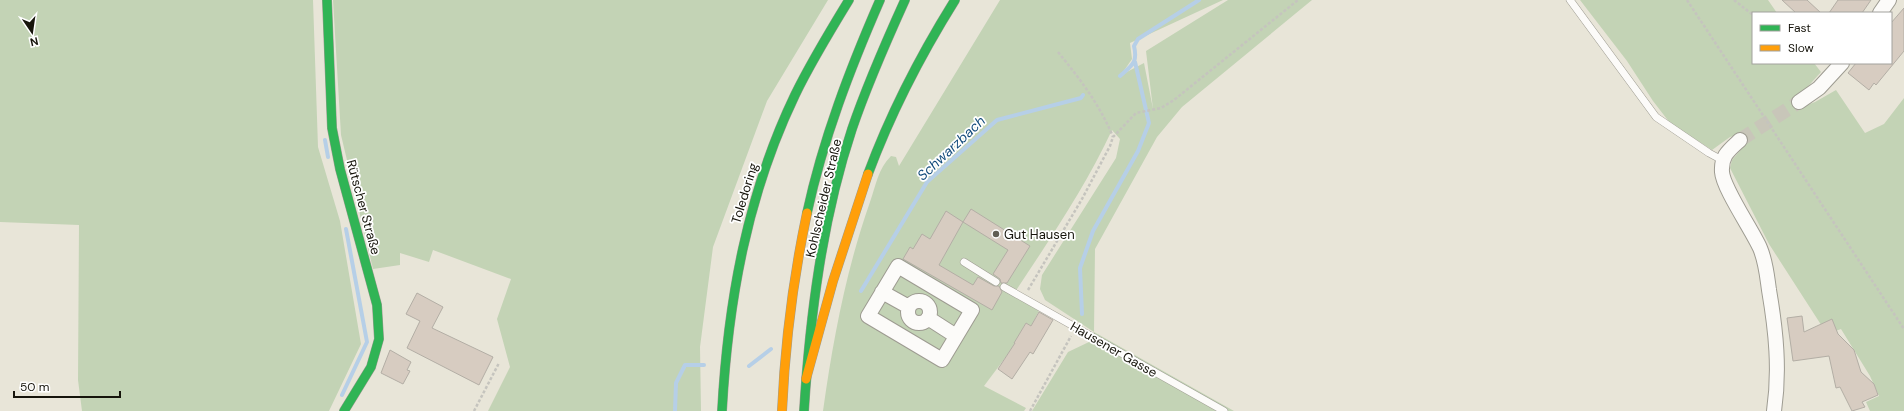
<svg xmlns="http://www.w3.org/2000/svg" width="1904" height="411" font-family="'DM Sans',sans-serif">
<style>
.green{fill:#c3d3b5}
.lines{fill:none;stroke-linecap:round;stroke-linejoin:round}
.stream{stroke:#b6cfe7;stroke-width:4}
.building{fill:#d7ccc1;stroke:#b3aea5}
.street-tunnel{stroke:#c8c6b9;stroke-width:14;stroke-dasharray:14 7;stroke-linecap:butt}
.lane-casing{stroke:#9d9b91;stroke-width:8}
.street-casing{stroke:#9d9b91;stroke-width:16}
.fast-casing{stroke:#9d9b91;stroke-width:10}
.slow-casing{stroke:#9d9b91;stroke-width:10}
.path{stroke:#c5c4be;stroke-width:2.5;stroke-dasharray:3 2;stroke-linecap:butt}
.lane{stroke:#fcfbf9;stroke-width:7}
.street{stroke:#fcfbf9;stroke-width:14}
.fast{stroke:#30b455;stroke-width:9}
.slow{stroke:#ff9f0a;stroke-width:9}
.poi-dot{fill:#605d53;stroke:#fff;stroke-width:1.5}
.labels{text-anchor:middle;stroke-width:3.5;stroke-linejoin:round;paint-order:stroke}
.street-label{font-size:13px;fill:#16140b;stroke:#fff}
.poi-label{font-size:13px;fill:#16140b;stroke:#fff;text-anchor:start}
.water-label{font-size:14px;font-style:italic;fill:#124b7b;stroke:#fff}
</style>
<rect width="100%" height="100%" fill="#e8e5d8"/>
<path class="green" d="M 0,0 L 313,0 L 318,147 L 340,221 L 361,344 L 329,411 L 82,411 L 78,380 L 79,225 L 0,222 Z
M 333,0 L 828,0 L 767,101 L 713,247 L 700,347 L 701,411 L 488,411 L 510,367 L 497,319 L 511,279 L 433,250 L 429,262 L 400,253 L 400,265 L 373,269 L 341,135 Z
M 1000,0 L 1223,0 L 1130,43 L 1132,59 L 1121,75 L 1144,63 L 1153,109 L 1146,51 L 1228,0 L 1312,0 L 1182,107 L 1157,137 L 1095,249 L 1094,332 L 1234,411 L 1032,411 L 1068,352 L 1089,342 L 1094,332 L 1045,300 L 1040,289 L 1042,275 L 1116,158 L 1120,139 L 1112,130 C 1085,188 1048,242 1013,295 L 1039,311 L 1031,326 L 1026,323 L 1011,350 L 984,386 L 1026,408 L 1024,411 L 823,411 C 833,340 846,270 870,202 C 876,185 878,169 891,156 L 896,157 L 899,166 Z
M 1580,0 L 1768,0 L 1777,13 L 1753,13 L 1753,63 L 1814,63 L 1821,72 L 1803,92 L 1802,107 L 1815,102 L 1836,90 L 1865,133 L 1884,124 L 1904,98 L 1904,411 L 1870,411 L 1866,402 L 1879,396 L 1870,376 L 1841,329 L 1827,334 L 1769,244 L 1730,168 L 1732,160 L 1744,146 L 1737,135 L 1730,137 L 1712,150 L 1670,123 L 1653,101 L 1627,61 Z"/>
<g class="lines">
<path class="stream" d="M 1120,76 C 1132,65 1138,63 1134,46 L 1138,39 L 1199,0
M 325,140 L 328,157
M 861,291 L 927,182 L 997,120 L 1081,98 L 1083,95
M 1082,314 L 1080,268 L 1093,231 L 1138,151 L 1149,123 L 1135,62
M 749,366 L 771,349
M 342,395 L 367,342 L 346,229
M 675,411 L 676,383 L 685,365 L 704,365"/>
</g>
<path class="building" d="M 1782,0 L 1807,0 L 1821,13 L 1796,13 Z
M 1838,0 L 1871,0 L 1862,13 L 1829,13 Z
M 1904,8 L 1904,51 L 1876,85 L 1874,83 L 1869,90 L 1848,73 L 1856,63 L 1891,63 L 1891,23 Z
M 971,209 L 1030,246 L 1007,283 L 1001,283 L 1000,279 L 993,274 L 1008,250 L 963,222 Z
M 946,211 L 963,222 L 939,265 L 973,285 L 978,277 L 994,286 L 999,286 L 1002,292 L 992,310 L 903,259 L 910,247 L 913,249 L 922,234 L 930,239 Z
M 417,293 L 443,307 L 432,328 L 493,357 L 479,385 L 407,348 L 420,321 L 406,314 Z
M 1039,312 L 1053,320 L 1033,354 L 1030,352 L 1012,379 L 998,369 L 1015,343 L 1014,343 L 1026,323 L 1031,326 Z
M 1802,316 L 1804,332 L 1832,319 L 1838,334 L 1854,350 L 1861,372 L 1874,384 L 1878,395 L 1862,402 L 1865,407 L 1852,411 L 1840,387 L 1836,388 L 1829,356 L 1793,361 L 1787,318 Z
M 390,350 L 411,362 L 407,370 L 410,371 L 403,384 L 381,373 Z"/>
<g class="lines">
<path class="street-tunnel" d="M 1740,140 L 1799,102"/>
<defs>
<path id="lane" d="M 1570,0 L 1656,117 L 1709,153 L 1722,160
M 964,262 L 996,282
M 1004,287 L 1224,411"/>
<path id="street" d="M 1880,13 L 1889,0
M 1799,102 L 1819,88 L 1842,63
M 1740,140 C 1728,151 1721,156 1722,172 C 1723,188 1752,230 1760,248 C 1766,262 1767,276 1769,290 C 1776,331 1780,370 1774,411
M 898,266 L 972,310 L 942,360 L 868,316 Z
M 882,292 L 909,307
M908 312a11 11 0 1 1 22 0a11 11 0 1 1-22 0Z
M 928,318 L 956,336"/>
<path id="fast" d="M 327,0 L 332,128 L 340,169 L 377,305 L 379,339 L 371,367 L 344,411
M 868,174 C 891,112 920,56 955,0
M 807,213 C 823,139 850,69 880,0
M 722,411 C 728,301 747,195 795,95 C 811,62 830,31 849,0
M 804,411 C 810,316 822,219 852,129 C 867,85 886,42 905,0"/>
<path id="slow" d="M 806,379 L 833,281 L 868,174
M 782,411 C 785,344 793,279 807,213"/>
</defs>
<use href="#lane" class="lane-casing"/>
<use href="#street" class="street-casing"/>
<use href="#fast" class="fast-casing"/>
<use href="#slow" class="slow-casing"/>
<path class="path" d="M 1687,0 L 1904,329
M 1734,0 L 1753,15
M 1058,52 C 1080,79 1100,105 1113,137
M 1028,290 L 1082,199 L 1110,146 L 1113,137 L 1136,113 L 1161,108 L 1174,100 L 1298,0
M 474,411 L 499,363
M 1030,411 L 1071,336"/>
<use href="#lane" class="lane"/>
<use href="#street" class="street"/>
<use href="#fast" class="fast"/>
<use href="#slow" class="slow"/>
</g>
<circle class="poi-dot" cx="996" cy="234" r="4"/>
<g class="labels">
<g class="street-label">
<text transform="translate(744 193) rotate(-73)" y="5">Toledoring</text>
<text transform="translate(823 198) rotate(-77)" y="5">Kohlscheider Straße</text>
<text transform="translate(364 207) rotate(75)" y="5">Rütscher Straße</text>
<text transform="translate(1114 349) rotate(30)" y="5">Hausener Gasse</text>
</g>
<g class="poi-label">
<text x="1004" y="239">Gut Hausen</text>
</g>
<g class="water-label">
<text transform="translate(951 148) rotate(-43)" y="5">Schwarzbach</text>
</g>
</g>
<rect x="1752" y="12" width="140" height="52" fill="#ffffff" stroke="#a2a19d"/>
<rect x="1760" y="25" width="20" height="6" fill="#30b455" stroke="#a2a19d"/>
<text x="1788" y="32" font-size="12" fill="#16140b">Fast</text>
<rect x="1760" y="45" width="20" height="6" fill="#ff9f0a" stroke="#a2a19d"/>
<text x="1788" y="52" font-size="12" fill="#16140b">Slow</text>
<g transform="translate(32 32) rotate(167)" stroke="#ffffff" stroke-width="3" paint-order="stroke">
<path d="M0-3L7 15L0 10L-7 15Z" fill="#16140b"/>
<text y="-6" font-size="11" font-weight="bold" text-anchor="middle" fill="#16140b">N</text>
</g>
<path d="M14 391v6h106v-6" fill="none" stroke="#16140b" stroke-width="2"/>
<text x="20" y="391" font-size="12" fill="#16140b" stroke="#ffffff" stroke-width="3" paint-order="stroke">50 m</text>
</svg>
